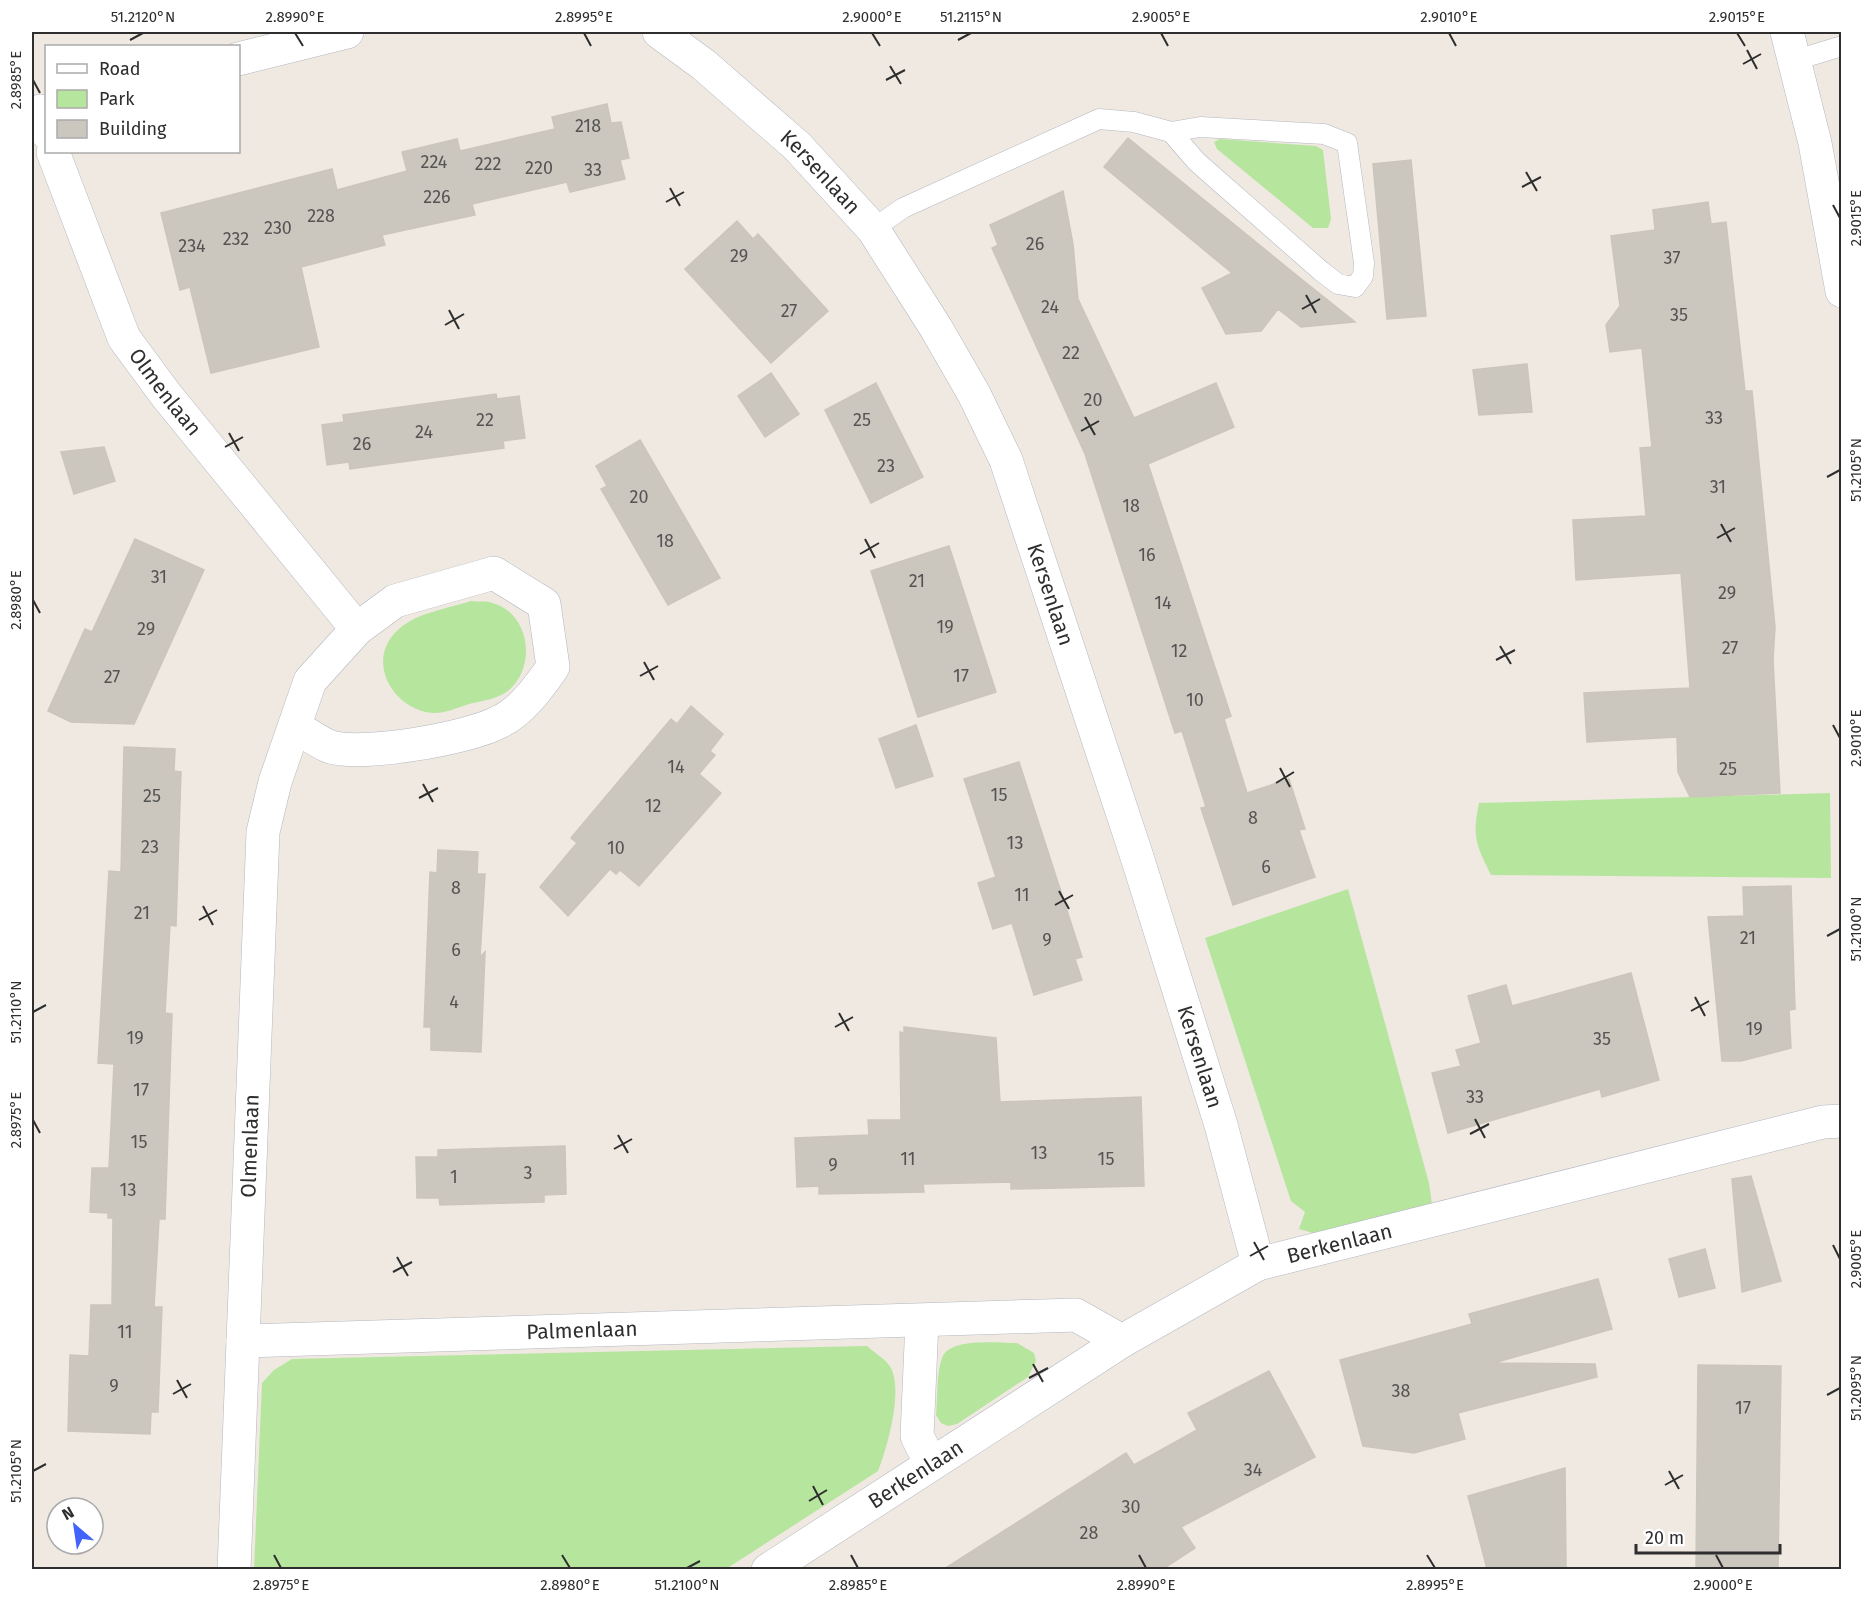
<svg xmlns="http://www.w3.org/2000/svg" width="1873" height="1601" font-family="'Fira Sans',sans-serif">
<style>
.green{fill:#b6e59e}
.building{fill:#cbc7bf;stroke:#cbc5ba;stroke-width:1.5}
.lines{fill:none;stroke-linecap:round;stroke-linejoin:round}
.lane-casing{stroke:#b4b7c1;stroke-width:21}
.street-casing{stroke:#b4b7c1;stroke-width:34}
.lane{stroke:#fff;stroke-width:20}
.street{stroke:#fff;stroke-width:33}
.ticks{fill:none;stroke:#2e2e2e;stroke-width:2}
.labels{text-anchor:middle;stroke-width:6;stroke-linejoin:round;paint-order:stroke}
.number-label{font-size:18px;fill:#555452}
.street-label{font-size:21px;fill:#2e2e2e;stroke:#fff}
.neatline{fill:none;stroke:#2e2e2e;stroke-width:2}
.ticks-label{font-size:15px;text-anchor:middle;fill:#2e2e2e}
</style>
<rect width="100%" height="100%" fill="#efe9e1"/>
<path class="green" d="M 1220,139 L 1316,146 L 1323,150 L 1331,219 L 1328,228 L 1313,228 L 1217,149 L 1214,142 Z
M 471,601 C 477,602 484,601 489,602 C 529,610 538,665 509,690 C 499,699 480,701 466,705 C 457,708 445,713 435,713 C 394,712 363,660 399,629 C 418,612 447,609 471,601 Z
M 1830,793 L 1831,878 L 1491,875 C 1476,845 1472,837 1479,803 Z
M 1348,889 L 1429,1183 L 1432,1204 L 1316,1234 L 1299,1229 L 1305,1212 L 1291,1201 L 1205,938 Z
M 1017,1343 L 1034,1353 L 1036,1361 L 1028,1377 L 957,1424 L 948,1426 L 941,1423 L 936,1415 C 938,1398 936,1374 942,1358 C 949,1337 999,1343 1017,1343 Z
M 867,1346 C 873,1352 884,1358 889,1365 C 905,1386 887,1449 878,1471 L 726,1569 L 254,1569 L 262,1383 L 274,1370 L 292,1359 Z"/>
<path class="building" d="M 607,104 L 611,123 L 621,122 L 629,158 L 620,160 L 625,179 L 570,192 L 567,182 L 472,204 L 475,215 L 382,235 L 385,245 L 301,267 L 319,347 L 211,373 L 190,287 L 180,290 L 161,213 L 332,169 L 337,190 L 407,171 L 402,152 L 457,139 L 460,151 L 555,129 L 552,117 Z
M 1128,138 L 1295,274 L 1355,322 L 1301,327 L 1278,309 L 1261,331 L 1226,334 L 1202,288 L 1232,273 L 1104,167 Z
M 1411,160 L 1426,316 L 1387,319 L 1373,164 Z
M 1063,191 L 1073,244 L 1078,299 L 1134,418 L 1216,383 L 1234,427 L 1148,464 L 1231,716 L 1224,719 L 1247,793 L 1289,779 L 1305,829 L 1299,830 L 1315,877 L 1233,905 L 1201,808 L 1206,807 L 1182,731 L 1175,733 L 1085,454 L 992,248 L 998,245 L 990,225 Z
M 1708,202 L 1711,224 L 1726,222 L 1745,391 L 1752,391 L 1775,627 L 1773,660 L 1780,793 L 1690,797 L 1678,772 L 1677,737 L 1587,742 L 1584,693 L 1690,688 L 1681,573 L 1576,580 L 1573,520 L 1646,516 L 1640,448 L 1652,447 L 1642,348 L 1610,352 L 1606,325 L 1620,306 L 1611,236 L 1655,230 L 1653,210 Z
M 737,221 L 753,239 L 758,234 L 828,311 L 771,363 L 685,269 Z
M 1527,364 L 1532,412 L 1479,415 L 1473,370 Z
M 771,373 L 799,414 L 765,437 L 738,396 Z
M 876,383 L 923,477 L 871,503 L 825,410 Z
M 496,394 L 497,399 L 519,396 L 525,438 L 503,441 L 504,448 L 350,469 L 349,462 L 327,465 L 322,425 L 344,422 L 343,415 Z
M 640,440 L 720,578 L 668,605 L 601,489 L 607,486 L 596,466 Z
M 104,447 L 115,481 L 74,494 L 61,452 Z
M 135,539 L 204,570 L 134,724 L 71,722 L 48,711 L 85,629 L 92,632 Z
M 949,546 L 996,692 L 918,717 L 871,571 Z
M 691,706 L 723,734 L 710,751 L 715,755 L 699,774 L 721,793 L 639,886 L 620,870 L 616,874 L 610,869 L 568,916 L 540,887 L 577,843 L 571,838 L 671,719 L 677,724 Z
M 916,725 L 933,776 L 896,788 L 879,739 Z
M 124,747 L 175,749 L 174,771 L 181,772 L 176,926 L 170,925 L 165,1013 L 172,1014 L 165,1219 L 159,1219 L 154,1307 L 162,1307 L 158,1412 L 151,1412 L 150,1434 L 68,1431 L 70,1355 L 89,1356 L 91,1305 L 112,1305 L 113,1218 L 108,1218 L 108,1213 L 90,1212 L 92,1168 L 109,1168 L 114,1064 L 98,1063 L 109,871 L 121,872 Z
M 1019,762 L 1082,957 L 1075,959 L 1082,980 L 1034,995 L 1012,923 L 993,929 L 978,883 L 996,877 L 964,779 Z
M 438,850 L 478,852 L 477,874 L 485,874 L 480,957 L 485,952 L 481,1052 L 431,1050 L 431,1027 L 424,1027 L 430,872 L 437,873 Z
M 1791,886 L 1795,1009 L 1789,1010 L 1791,1048 L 1741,1061 L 1722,1061 L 1708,917 L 1744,916 L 1743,887 Z
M 1631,973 L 1659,1080 L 1602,1097 L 1600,1089 L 1448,1133 L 1432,1073 L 1461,1066 L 1456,1050 L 1481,1043 L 1468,996 L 1506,985 L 1512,1006 Z
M 904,1027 L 996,1038 L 1000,1102 L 1141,1097 L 1144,1186 L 1011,1189 L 1011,1182 L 923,1184 L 924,1192 L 819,1194 L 819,1186 L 797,1187 L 795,1138 L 869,1135 L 868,1120 L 901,1120 L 900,1032 L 904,1033 Z
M 565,1146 L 566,1194 L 544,1195 L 544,1202 L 440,1205 L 439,1198 L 417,1198 L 416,1157 L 438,1157 L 438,1150 Z
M 1751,1176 L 1781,1281 L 1742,1292 L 1732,1179 Z
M 1705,1249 L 1715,1288 L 1679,1297 L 1669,1259 Z
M 1598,1279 L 1612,1329 L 1494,1363 L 1595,1364 L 1597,1377 L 1458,1413 L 1465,1439 L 1414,1453 L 1363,1446 L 1340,1360 L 1472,1324 L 1469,1314 Z
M 1698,1365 L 1781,1366 L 1778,1569 L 1696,1569 Z
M 1269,1371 L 1315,1457 L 1181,1527 L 1195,1548 L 1163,1569 L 944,1569 L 1126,1453 L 1134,1465 L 1197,1430 L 1188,1413 Z
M 1565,1468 L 1566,1567 L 1487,1569 L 1468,1496 Z"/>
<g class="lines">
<defs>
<path id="lane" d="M 1796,60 L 1842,46
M 873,229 L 903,208 L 1099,119 L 1134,122 L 1171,132 L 1200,127 L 1324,134 L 1347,143 L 1364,263 L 1363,276 L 1355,287 L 1338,284 L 1321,271 L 1197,162 L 1171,132"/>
<g id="street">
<path id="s1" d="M 659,32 L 704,65 L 797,146 L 873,229 L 936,328 L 974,394 L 1006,460 L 1138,860 L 1221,1125 L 1258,1264"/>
<path d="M 1787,32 L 1815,143 L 1842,291"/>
<path d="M 238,59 L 347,32"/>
<path d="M 40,111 L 46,132"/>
<path id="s2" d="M 53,152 L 124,338 L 166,395 L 357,629 L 310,681 L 275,782 L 263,832 L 234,1570"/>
<path d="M 296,727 C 306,733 317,741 328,746 C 357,758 470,738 499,722 C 522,711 539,687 553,667 L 544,604 L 494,573 L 395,601 L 357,629"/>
<path d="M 922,1321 L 917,1436 L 931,1464"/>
<path id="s3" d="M 243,1341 L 1076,1315 L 1122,1341"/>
<path id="s4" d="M 768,1570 L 1122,1341 L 1258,1264 L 1823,1122 L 1842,1121"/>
</g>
</defs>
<use href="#lane" class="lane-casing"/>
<use href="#street" class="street-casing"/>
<use href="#lane" class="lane"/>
<use href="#street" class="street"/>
</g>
<path class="ticks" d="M 295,33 L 303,46M 584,33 L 591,46M 872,33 L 880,46M 1161,33 L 1168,46M 1449,33 L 1456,46M 1737,33 L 1745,46M 130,40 L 143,33M 958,40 L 971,33M 1747,50 L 1757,69M 1743,64 L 1761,54M 890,66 L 901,84M 33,80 L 40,93M 886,80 L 905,70M 1526,172 L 1537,191M 1522,187 L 1541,177M 670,188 L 680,206M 666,202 L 684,192M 1833,205 L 1840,218M 1306,295 L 1316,313M 1302,309 L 1320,299M 449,310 L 459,329M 445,325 L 464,314M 1085,417 L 1095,435M 1081,431 L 1099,421M 229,433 L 239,451M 225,447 L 243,437M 1827,477 L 1840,470M 1721,524 L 1731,542M 1717,538 L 1735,528M 865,539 L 875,558M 860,554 L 879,543M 33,600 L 40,613M 1500,646 L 1511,664M 1496,660 L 1515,650M 644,662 L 654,680M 640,676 L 658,666M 1833,725 L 1840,738M 1280,768 L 1290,787M 1276,783 L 1294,772M 423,784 L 433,802M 419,798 L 438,788M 1059,891 L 1069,909M 1055,905 L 1073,895M 203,906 L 213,925M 199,920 L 217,910M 1827,936 L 1840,929M 1695,997 L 1705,1016M 1691,1011 L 1709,1001M 33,1012 L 46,1005M 839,1013 L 849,1031M 835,1027 L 853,1017M 1475,1119 L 1485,1138M 33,1120 L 40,1133M 1470,1134 L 1489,1124M 618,1135 L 628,1153M 614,1149 L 632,1139M 1254,1242 L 1264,1260M 1833,1245 L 1840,1259M 1250,1256 L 1268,1246M 397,1257 L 408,1276M 393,1272 L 412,1262M 1033,1364 L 1043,1382M 1029,1378 L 1048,1368M 177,1380 L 187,1398M 173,1394 L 191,1384M 1827,1395 L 1840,1388M 33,1471 L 46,1464M 1669,1471 L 1679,1489M 1665,1485 L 1683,1475M 813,1486 L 823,1505M 809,1501 L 827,1490M 274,1555 L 281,1568M 562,1555 L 570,1568M 851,1555 L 858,1568M 1139,1555 L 1146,1568M 1427,1555 L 1435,1568M 1716,1555 L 1723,1568M 687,1568 L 700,1561"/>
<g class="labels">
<g class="number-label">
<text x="588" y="132">218</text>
<text x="434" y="168">224</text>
<text x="488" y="170">222</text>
<text x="539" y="174">220</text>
<text x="593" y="176">33</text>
<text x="437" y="203">226</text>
<text x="321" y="222">228</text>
<text x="278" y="234">230</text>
<text x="236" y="245">232</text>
<text x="1035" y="250">26</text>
<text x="192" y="252">234</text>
<text x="739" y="262">29</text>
<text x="1672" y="264">37</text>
<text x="1050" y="313">24</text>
<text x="789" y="317">27</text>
<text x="1679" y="321">35</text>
<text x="1071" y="359">22</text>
<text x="1093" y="406">20</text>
<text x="1714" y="424">33</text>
<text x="485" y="426">22</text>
<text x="862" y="426">25</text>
<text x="424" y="438">24</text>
<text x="362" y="450">26</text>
<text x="886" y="472">23</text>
<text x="1718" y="493">31</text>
<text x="639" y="503">20</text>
<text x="1131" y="512">18</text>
<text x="665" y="547">18</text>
<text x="1147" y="561">16</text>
<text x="159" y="583">31</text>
<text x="917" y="587">21</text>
<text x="1727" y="599">29</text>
<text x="1163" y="609">14</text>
<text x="945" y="633">19</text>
<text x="146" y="635">29</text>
<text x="1730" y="654">27</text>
<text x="1179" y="657">12</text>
<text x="961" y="682">17</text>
<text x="112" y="683">27</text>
<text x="1195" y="706">10</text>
<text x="676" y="773">14</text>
<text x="1728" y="775">25</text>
<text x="999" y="801">15</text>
<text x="152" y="802">25</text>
<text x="653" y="812">12</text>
<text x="1253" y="824">8</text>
<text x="1015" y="849">13</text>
<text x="150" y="853">23</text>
<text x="616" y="854">10</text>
<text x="1266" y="873">6</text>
<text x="456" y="894">8</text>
<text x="1022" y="901">11</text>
<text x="142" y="919">21</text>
<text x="1748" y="944">21</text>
<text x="1047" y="946">9</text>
<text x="456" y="956">6</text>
<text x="454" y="1008">4</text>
<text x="1754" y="1035">19</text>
<text x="135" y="1044">19</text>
<text x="1602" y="1045">35</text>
<text x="141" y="1096">17</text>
<text x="1475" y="1103">33</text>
<text x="139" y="1148">15</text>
<text x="1039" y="1159">13</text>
<text x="908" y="1165">11</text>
<text x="1106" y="1165">15</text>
<text x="833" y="1171">9</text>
<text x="528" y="1179">3</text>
<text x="454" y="1183">1</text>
<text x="128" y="1196">13</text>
<text x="125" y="1338">11</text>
<text x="114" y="1392">9</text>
<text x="1401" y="1397">38</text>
<text x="1743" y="1414">17</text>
<text x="1253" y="1476">34</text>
<text x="1131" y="1513">30</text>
<text x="1089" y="1539">28</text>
</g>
<g class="street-label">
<text dy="7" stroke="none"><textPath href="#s1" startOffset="214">Kersenlaan</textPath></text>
<text dy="7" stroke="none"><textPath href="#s2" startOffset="267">Olmenlaan</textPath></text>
<text dy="7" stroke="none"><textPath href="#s1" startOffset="700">Kersenlaan</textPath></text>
<text dy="7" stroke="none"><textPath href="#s1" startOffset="1186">Kersenlaan</textPath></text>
<text transform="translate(250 1146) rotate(-88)" y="7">Olmenlaan</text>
<text dy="7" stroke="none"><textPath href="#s4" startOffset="662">Berkenlaan</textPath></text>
<text dy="7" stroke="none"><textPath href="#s3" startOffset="339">Palmenlaan</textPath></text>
<text dy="7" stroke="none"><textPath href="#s4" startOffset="176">Berkenlaan</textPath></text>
</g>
</g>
<rect width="1873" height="1601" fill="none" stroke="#ffffff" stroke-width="66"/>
<rect x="45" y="45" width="195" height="108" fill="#ffffff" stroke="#ababab" stroke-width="1.5"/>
<rect x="57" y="64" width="30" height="9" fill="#ffffff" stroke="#ababab" stroke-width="1.5"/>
<text x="99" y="75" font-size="18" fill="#2e2e2e">Road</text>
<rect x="57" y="90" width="30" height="18" fill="#b6e59e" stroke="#ababab" stroke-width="1.5"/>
<text x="99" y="105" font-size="18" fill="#2e2e2e">Park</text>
<rect x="57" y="120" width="30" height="18" fill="#cbc7bf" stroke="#ababab" stroke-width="1.5"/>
<text x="99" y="135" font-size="18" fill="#2e2e2e">Building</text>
<g transform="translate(75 1526) rotate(331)"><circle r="28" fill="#ffffff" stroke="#ababab" stroke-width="1.5"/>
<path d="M0-4.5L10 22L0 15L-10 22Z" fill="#4264fb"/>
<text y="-9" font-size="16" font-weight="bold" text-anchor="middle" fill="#2e2e2e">N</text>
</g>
<path d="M1636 1544v9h144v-9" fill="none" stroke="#2e2e2e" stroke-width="3"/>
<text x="1645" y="1544" font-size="18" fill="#2e2e2e" stroke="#ffffff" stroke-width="4.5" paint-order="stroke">20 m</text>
<rect x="33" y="33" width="1807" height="1535" class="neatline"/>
<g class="ticks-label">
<text x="143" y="22">51.2120°N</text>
<text x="295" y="22">2.8990°E</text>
<text x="584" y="22">2.8995°E</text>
<text x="872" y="22">2.9000°E</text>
<text x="971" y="22">51.2115°N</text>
<text x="1161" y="22">2.9005°E</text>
<text x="1449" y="22">2.9010°E</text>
<text x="1737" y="22">2.9015°E</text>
<text transform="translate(16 80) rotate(-90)" y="5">2.8985°E</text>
<text transform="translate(1856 218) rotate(-90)" y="5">2.9015°E</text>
<text transform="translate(1856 470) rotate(-90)" y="5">51.2105°N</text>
<text transform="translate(16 600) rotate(-90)" y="5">2.8980°E</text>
<text transform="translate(1856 738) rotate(-90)" y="5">2.9010°E</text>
<text transform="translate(1856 929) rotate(-90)" y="5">51.2100°N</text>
<text transform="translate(16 1012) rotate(-90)" y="5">51.2110°N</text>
<text transform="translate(16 1120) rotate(-90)" y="5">2.8975°E</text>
<text transform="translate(1856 1259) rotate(-90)" y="5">2.9005°E</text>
<text transform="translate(1856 1388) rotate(-90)" y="5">51.2095°N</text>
<text transform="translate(16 1471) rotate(-90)" y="5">51.2105°N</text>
<text x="281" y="1590">2.8975°E</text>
<text x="570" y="1590">2.8980°E</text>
<text x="687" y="1590">51.2100°N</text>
<text x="858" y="1590">2.8985°E</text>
<text x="1146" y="1590">2.8990°E</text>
<text x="1435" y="1590">2.8995°E</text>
<text x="1723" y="1590">2.9000°E</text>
</g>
</svg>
